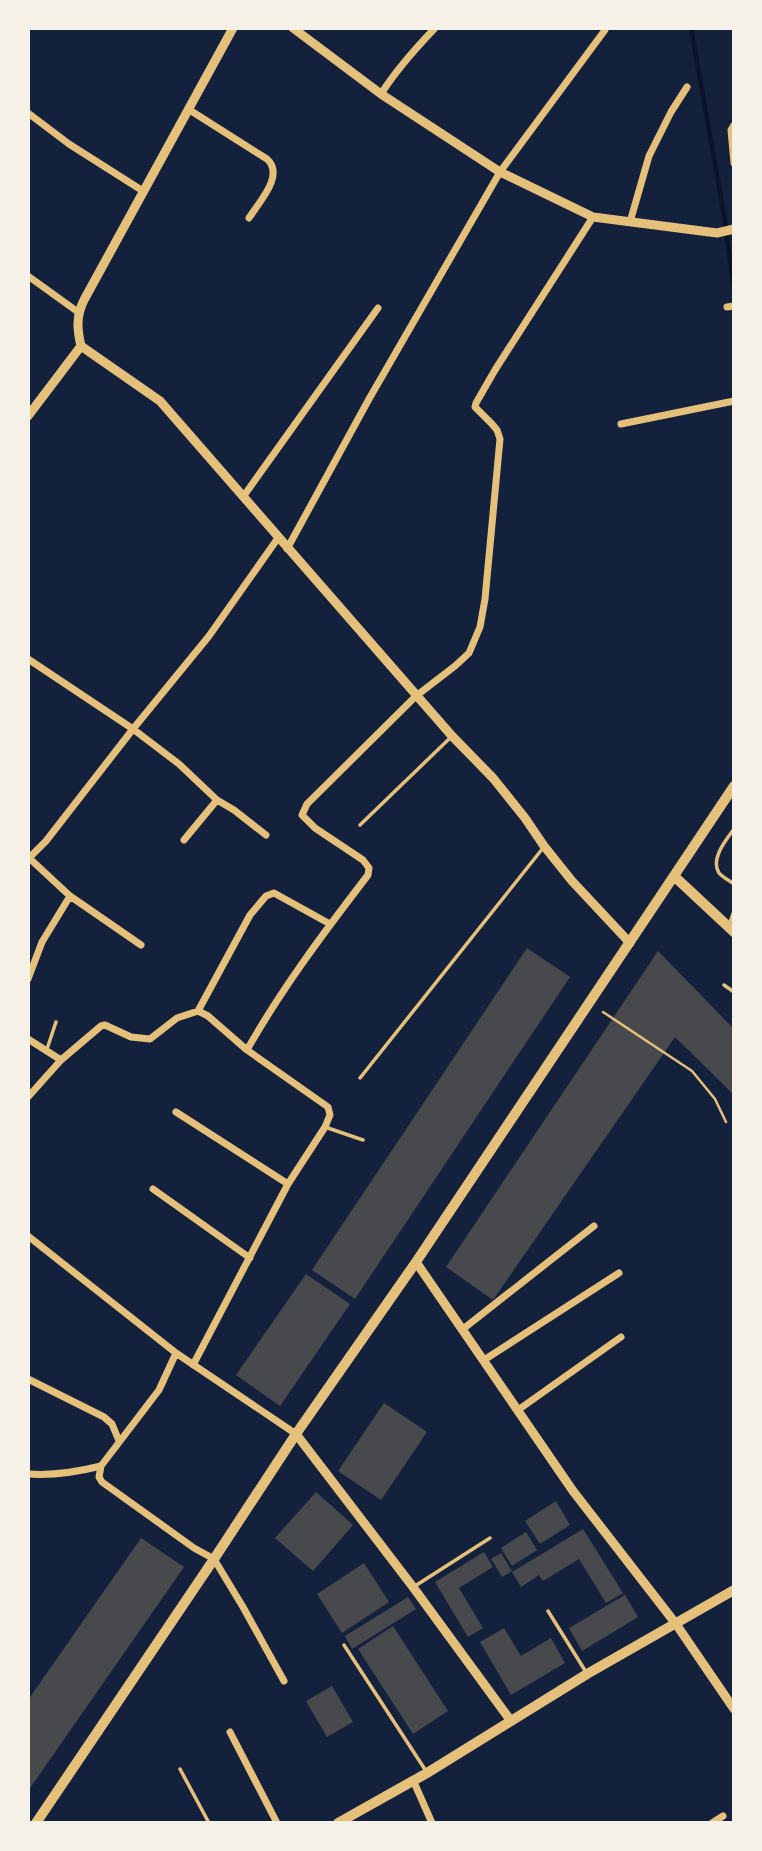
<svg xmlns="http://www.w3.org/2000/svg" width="762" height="1851" font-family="'PT Serif',serif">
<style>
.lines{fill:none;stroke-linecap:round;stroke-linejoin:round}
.stream{stroke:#0b132b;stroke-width:4.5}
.building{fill:#48494c}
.path{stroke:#e5c07b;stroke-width:2.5}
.service{stroke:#e5c07b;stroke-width:3.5}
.minor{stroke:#e5c07b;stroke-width:7}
.tertiary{stroke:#e5c07b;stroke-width:9}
.secondary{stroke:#e5c07b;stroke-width:10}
.primary{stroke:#e5c07b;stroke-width:10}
</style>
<rect width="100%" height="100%" fill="#14213d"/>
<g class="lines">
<path class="stream" d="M 691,28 L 724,215 L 734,290"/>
</g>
<path class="building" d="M 527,948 L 570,977 L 355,1299 L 312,1270 Z
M 658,951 L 734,1029 L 734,1095 L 675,1037 L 493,1300 L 446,1267 Z
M 306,1274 L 350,1304 L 280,1406 L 236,1375 Z
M 384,1403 L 427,1432 L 381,1500 L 338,1471 Z
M 316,1492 L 353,1525 L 313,1571 L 275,1538 Z
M 556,1501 L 570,1525 L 540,1544 L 525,1521 Z
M 583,1529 L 623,1593 L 606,1603 L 579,1559 L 543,1581 L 539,1575 L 521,1587 L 512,1572 Z
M 526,1532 L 537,1550 L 512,1566 L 501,1548 Z
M 141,1538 L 184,1567 L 28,1791 L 28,1700 Z
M 484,1552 L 493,1567 L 459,1588 L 483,1628 L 468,1637 L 435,1582 Z
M 501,1553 L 512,1571 L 502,1577 L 491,1559 Z
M 364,1563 L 389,1602 L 342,1633 L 317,1594 Z
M 625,1595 L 638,1617 L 582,1651 L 569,1628 Z
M 408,1597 L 416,1609 L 352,1649 L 345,1636 Z
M 393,1626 L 448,1711 L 413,1734 L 358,1649 Z
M 504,1628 L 521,1656 L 551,1638 L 565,1663 L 511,1695 L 480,1642 Z
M 332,1686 L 353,1722 L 327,1737 L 306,1701 Z"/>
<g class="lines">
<path class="path" d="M 603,1012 L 692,1071 L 715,1099 L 726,1122"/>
<path class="service" d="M 360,825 L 450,738
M 734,829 C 726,840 710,859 719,873 C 722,877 730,881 734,884
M 729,925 L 734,911
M 724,985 L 734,992
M 47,1049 L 56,1022
M 360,1078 L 543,848
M 325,1127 L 363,1140
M 415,1586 L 490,1538
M 548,1611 L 586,1672
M 344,1645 L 426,1771
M 180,1769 L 209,1823"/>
<path class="minor" d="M 381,94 C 396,70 415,49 435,28
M 188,109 L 267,159 C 285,175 259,202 249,218
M 28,113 L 69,144 L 143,191
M 734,125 L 731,130 L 734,163
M 630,222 L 649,156 L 671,112 L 687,87
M 28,276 L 78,312
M 727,307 L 734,306
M 621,424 L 734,401
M 243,497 L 378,308
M 287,549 L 369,399 L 500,172 L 605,30
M 28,659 L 133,729 L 179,764 L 217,800 L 184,840
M 217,800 L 234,810 L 266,835
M 28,857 L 70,896 L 42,942 L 28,979
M 29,858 L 46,841 L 133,729 L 209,636 L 278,538
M 70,896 L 141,945
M 28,1039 L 61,1060
M 247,1050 C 282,988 325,931 368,875 L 369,868 L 363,860 L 315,828 L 302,815 L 307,804 L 416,696 L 455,666 L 469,653 L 480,627 L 485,599 L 500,439 L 497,430 L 492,424 L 475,407 L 476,403 L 495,370 L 593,217
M 28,1097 L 61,1060 L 101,1026 L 105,1025 L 131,1037 L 150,1039 L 177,1018 L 198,1011 L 250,915 L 266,896 L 274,893 L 330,924
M 176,1112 L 288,1184
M 153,1189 L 250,1258
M 28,1236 L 176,1353 L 296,1434
M 463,1329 L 594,1226
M 176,1353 L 159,1390 L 101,1466 L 99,1477 L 102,1482 L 194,1548 L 214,1559 L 243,1607 L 284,1681
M 484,1360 L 619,1273
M 193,1365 L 288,1184 L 325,1127 L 330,1115 L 328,1107 L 247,1050 L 208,1016 L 198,1011
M 28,1379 L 104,1417 L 112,1424 L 119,1441
M 518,1410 L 621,1337
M 28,1474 C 54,1476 77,1472 101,1466
M 230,1732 L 277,1823
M 413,1780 L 432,1823
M 712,1823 L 723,1816"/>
<path class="tertiary" d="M 293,28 L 381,94 L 500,172 L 593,217 L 717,233 L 734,229
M 81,346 L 160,401 L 452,736 L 493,778 L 525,818 L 544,846 L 572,881 L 630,943
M 28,416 L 81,346 C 77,329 76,316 84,300 L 233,28
M 416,1262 L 573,1491 L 676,1624 L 734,1709
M 296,1434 L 413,1587 L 511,1721"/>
<path class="secondary" d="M 338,1823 L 427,1773 L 587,1674 L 734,1590"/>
<path class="primary" d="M 674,876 L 734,932
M 36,1823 L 214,1559 L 296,1434 L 416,1262 L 734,786"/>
</g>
<rect width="762" height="1851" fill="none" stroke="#f6f1e7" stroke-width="60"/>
</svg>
